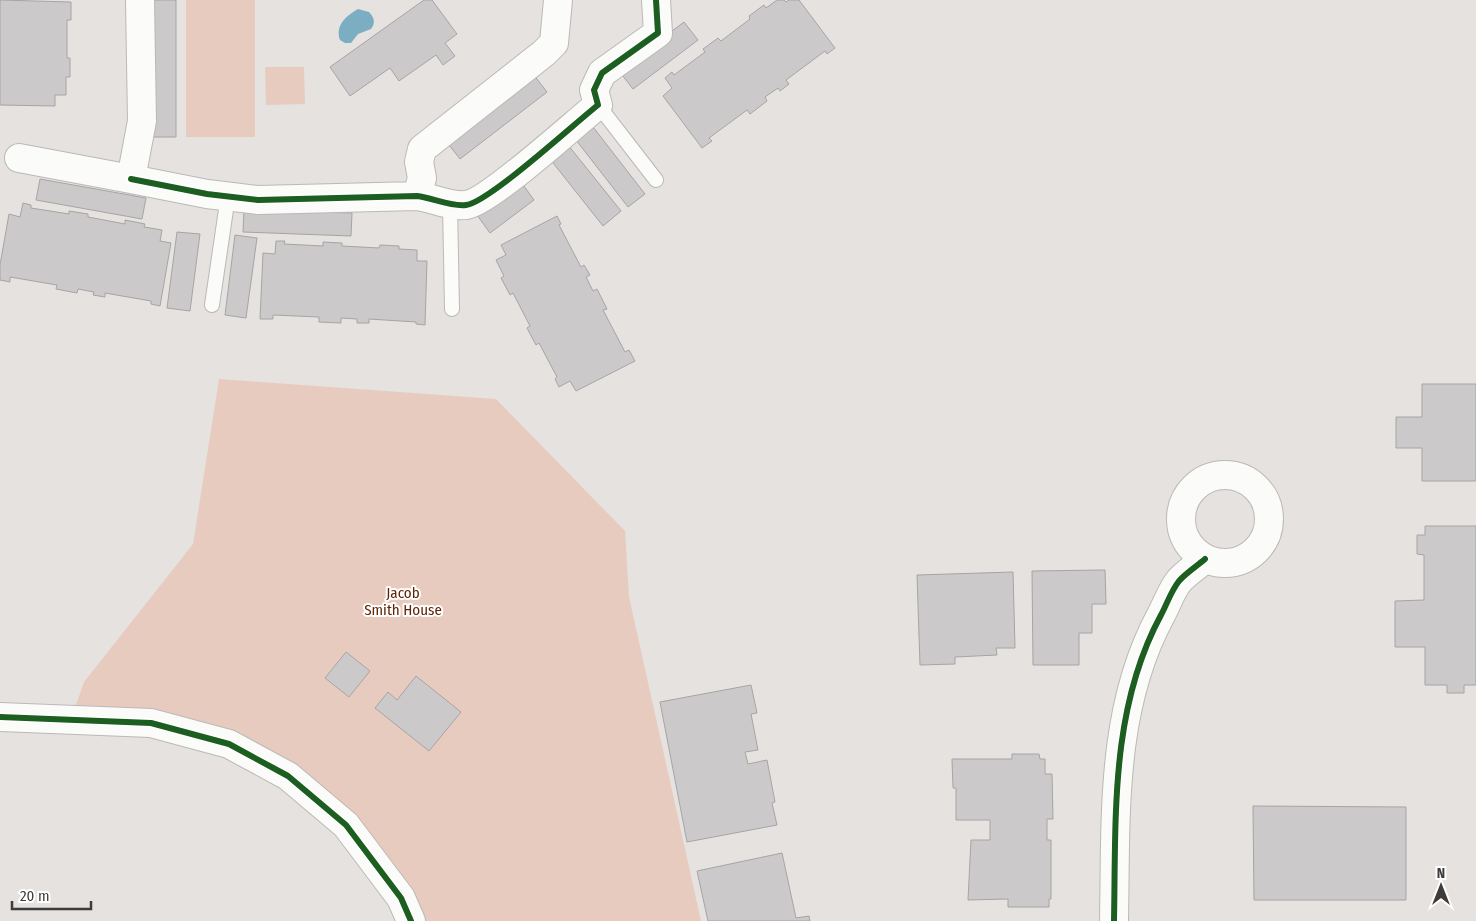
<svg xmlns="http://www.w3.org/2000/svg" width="1476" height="921" font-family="'Fira Sans Condensed',sans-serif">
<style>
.green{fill:#e8cbbf}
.water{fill:#7baec2}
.building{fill:#cbc9c9;stroke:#a6a4a4}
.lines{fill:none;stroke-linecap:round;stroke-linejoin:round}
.lane-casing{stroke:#bbb9b7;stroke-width:16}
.street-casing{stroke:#bbb9b7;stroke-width:30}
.lane{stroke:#fbfbfa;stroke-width:14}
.street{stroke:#fbfbfa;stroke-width:28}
.cycleway-casing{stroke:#fff;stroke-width:9}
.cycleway{stroke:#1b5e20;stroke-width:6}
.labels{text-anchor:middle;stroke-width:4;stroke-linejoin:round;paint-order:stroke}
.park-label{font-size:15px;fill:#5e2406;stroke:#fff}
</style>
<rect width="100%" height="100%" fill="#e5e2e0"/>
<path class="green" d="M 186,0 L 255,0 L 255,137 L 186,137 Z
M 265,67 L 304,67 L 305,104 L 266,105 Z
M 219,379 L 496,399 L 625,531 L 629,597 L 701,921 L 425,921 L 396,877 L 229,744 L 71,719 L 84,682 L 193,544 Z"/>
<path class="water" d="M 358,9 L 369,12 C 374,17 376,23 371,29 L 358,34 L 351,43 L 345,43 L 340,40 C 335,25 346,16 358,9 Z"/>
<path class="building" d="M 0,0 L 71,2 L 71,20 L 67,20 L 67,58 L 70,58 L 70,77 L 66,77 L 66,95 L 55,95 L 55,106 L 0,105 Z
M 154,0 L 176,0 L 176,137 L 153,137 Z
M 424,0 L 432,0 L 457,34 L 445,43 L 455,56 L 443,65 L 436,55 L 399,81 L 390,68 L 350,96 L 330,67 Z
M 777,0 L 784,0 L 786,2 L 789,0 L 799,0 L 835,48 L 827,54 L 825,51 L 786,80 L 789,84 L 780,91 L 778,88 L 765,97 L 767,101 L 750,114 L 747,110 L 709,138 L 712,141 L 702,148 L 663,96 L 672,88 L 665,78 L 672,72 L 674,75 L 705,52 L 703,49 L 718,38 L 721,41 L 750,19 L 749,16 L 764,5 L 766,8 Z
M 684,22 L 698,40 L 633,89 L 619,71 Z
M 533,74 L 547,92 L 460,159 L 446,141 Z
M 593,127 L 645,194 L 628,207 L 576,140 Z
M 568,145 L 621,211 L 603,226 L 550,159 Z
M 40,179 L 146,198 L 142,219 L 36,200 Z
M 521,182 L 534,200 L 490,233 L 477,215 Z
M 23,203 L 31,205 L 31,208 L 69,214 L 69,211 L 88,214 L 88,217 L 125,224 L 125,220 L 145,224 L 144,227 L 162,230 L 160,241 L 171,243 L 160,306 L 151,304 L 151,301 L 105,293 L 105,297 L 93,295 L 94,292 L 78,289 L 77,293 L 56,289 L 57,285 L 10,277 L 10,282 L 0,280 L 0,265 L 9,214 L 20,217 Z
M 244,210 L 352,213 L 351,236 L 243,232 Z
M 557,216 L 561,224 L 559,225 L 581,267 L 584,265 L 590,275 L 586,277 L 593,291 L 597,289 L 607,309 L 603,310 L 625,352 L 629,350 L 635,361 L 576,391 L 570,381 L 559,387 L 555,379 L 557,377 L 539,343 L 536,345 L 527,328 L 530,326 L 513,293 L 510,295 L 501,278 L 504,276 L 496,260 L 506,255 L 501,245 Z
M 177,232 L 200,234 L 190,311 L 167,308 Z
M 235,235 L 257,238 L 246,318 L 225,315 Z
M 276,241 L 285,241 L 284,244 L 323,246 L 323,242 L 342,243 L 342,246 L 379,248 L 380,245 L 399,246 L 399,249 L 417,250 L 417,261 L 427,261 L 425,325 L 416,324 L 416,322 L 369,319 L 369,323 L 357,323 L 357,319 L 341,318 L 341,323 L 319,322 L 319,317 L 273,315 L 273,319 L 260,319 L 263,253 L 275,254 Z
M 1422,384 L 1476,384 L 1476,481 L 1422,481 L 1422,448 L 1396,448 L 1396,417 L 1422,417 Z
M 1425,526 L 1476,526 L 1476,685 L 1464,685 L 1464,693 L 1447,693 L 1447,685 L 1425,685 L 1425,647 L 1395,647 L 1395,601 L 1424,600 L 1424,555 L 1417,554 L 1417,535 L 1425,535 Z
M 1105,570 L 1106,604 L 1092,604 L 1092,633 L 1079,633 L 1079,665 L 1033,665 L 1032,571 Z
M 1013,572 L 1015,648 L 996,648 L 997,655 L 955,657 L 955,664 L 920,665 L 917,575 Z
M 346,652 L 370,671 L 349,697 L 325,678 Z
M 416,676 L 461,712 L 429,751 L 375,708 L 388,692 L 397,700 Z
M 751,685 L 757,713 L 751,714 L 758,750 L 745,752 L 748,764 L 767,760 L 775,802 L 772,803 L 777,825 L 687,842 L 660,702 Z
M 1012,754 L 1039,754 L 1040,759 L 1045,759 L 1045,774 L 1052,774 L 1053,819 L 1047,819 L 1047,840 L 1051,840 L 1051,899 L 1049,899 L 1049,907 L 1008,907 L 1008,899 L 968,900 L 971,840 L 990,840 L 990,820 L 956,820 L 956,788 L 953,788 L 952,759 L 1012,759 Z
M 1253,806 L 1406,807 L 1406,900 L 1254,900 Z
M 782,853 L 796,918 L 809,916 L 810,921 L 708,921 L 697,871 Z"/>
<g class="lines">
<defs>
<path id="lane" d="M 598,105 L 656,180
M 450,204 L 452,309
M 212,305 L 228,196"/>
<path id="street" d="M 19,158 L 131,179 L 142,121 L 140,0
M 131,179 L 207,194 L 258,200 L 417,196 C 433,198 451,207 466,205 C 488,203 575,123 598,105 L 594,90 L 602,73 L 658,33 L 656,0
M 417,196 L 422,178 L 419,162 L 422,149 L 544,53 L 554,43 L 558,0
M1181 519a44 44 0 1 1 88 0a44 44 0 1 1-88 0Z
M 0,717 L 151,723 L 229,744 L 288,776 L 346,825 L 401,898 L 411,921
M 1114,921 C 1116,817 1110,709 1161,615 C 1167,604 1171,591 1179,581 C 1186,573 1197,566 1205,559"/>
</defs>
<use href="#lane" class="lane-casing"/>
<use href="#street" class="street-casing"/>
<use href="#lane" class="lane"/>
<use href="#street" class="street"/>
<defs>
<path id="cycleway" d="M 131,179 L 207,194 L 258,200 L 417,196 C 433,198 451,207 466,205 C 488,203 575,123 598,105 L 594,90 L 602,73 L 658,33 L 656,0
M 0,717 L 151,723 L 229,744 L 288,776 L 346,825 L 401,898 L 411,921
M 1114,921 C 1116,817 1110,709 1161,615 C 1167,604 1171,591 1179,581 C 1186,573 1197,566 1205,559"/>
</defs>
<use href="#cycleway" class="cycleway-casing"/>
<use href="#cycleway" class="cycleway"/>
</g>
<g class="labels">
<g class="park-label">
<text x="403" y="598">Jacob<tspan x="403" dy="17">Smith House</tspan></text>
</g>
</g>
<g transform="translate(1441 886)" stroke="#ffffff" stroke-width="4" paint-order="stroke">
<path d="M0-4L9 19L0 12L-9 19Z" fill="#3e3c3b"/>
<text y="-8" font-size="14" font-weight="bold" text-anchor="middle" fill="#3e3c3b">N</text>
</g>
<path d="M12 901v8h79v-8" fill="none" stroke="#3e3c3b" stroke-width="2.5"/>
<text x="20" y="901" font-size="15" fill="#3e3c3b" stroke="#ffffff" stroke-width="4" paint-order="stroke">20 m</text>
</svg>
